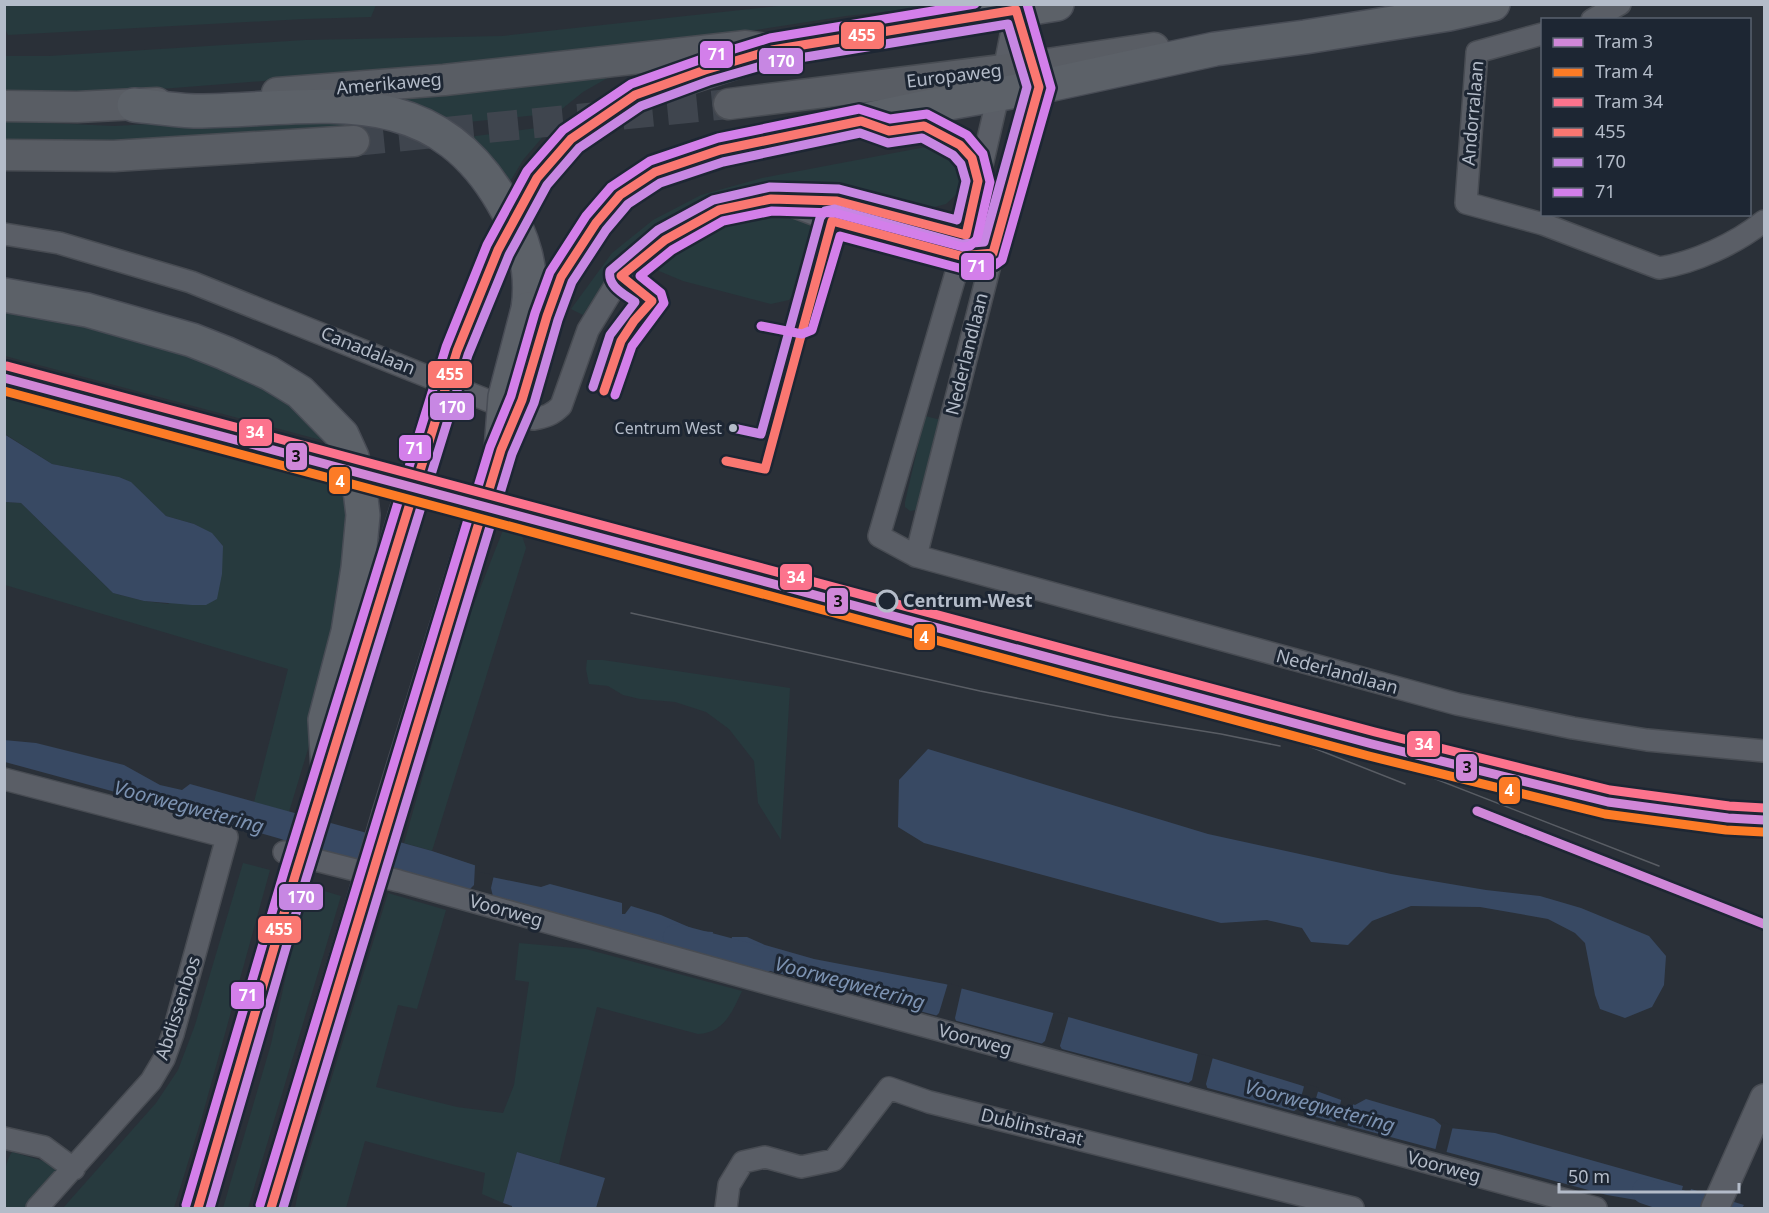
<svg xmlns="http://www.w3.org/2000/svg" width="1769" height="1213" font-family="'Noto Sans',sans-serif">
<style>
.green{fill:#273a3e}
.water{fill:#384963}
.pier{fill:#2a3038}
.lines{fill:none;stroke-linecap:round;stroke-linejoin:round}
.canal{stroke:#384963;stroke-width:26}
.secondary-tunnel{stroke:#3f454e;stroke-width:30;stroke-dasharray:30 15;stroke-linecap:butt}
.minor-casing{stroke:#484c53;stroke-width:24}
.tertiary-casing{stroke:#484c53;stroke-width:30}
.secondary-casing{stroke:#484c53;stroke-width:33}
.primary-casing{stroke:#484c55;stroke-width:36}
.minor{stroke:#5a5e66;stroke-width:21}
.tertiary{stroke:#5a5e66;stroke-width:27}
.secondary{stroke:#595d64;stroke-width:30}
.primary{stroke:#5c6168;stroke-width:33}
.tram{stroke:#595d64;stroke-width:1.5}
.primary-bridge-casing{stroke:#484c55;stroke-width:36;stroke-linecap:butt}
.primary-bridge{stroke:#5c6168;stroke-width:33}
.bus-1-casing{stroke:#1d2633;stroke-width:14}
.bus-2-casing{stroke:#1d2633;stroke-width:14}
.bus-3-casing{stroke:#1d2633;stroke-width:14}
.bus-1{stroke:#fa7771;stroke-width:9}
.bus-2{stroke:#c787e3;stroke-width:9}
.bus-3{stroke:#d37fea;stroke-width:9}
.tram-1-casing{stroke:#1d2633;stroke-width:14}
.tram-2-casing{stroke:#1d2633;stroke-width:14}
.tram-3-casing{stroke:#1d2633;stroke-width:14}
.tram-1{stroke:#d087d8;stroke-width:9}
.tram-2{stroke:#fc7b26;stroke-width:9}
.tram-3{stroke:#fc738d;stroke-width:9}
.bus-dot{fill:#b4bcc9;stroke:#1d2633;stroke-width:2}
.stop-dot{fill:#1d2633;stroke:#b4bcc9;stroke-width:3}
.labels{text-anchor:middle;stroke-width:6;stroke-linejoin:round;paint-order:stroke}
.bus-label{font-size:16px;fill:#b4bcc9;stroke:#1d2633;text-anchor:end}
.street-label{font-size:18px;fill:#b4bcc9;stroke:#1d2633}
.stop-label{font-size:18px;font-weight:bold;fill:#b4bcc9;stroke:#1d2633;text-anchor:start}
.water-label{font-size:20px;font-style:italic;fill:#7c92b1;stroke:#1d2633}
.line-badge{stroke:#1d2633;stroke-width:2}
.badge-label{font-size:16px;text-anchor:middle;font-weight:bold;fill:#fff}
.pale-badge-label{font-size:16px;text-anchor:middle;font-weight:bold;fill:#111}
</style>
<rect width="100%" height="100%" fill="#2a3038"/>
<path class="green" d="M 796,4 L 945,5 L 846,16 L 749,31 L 639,45 L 414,69 L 110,93 L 5,91 L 4,56 L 49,56 L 305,40 L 502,36 Z
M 4,5 L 5,4 L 376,5 L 371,17 L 304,19 L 8,35 L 5,29 Z
M 603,76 L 611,76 L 583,92 L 557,113 L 449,124 L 388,99 Z
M 315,115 L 386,124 L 251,135 L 5,146 L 5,121 L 114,126 Z
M 552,126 L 523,160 L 508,185 L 493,161 L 468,137 Z
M 931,146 L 948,150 L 958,161 L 963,177 L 959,192 L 946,204 L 923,210 L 823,185 L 762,185 L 703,201 L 656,228 L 617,261 L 583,315 L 571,309 L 612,253 L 653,220 L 701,195 L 762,178 Z
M 779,214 L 814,222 L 820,232 L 800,287 L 789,300 L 771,304 L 683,281 L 659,271 L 658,267 L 676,249 L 732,222 Z
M 4,306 L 200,358 L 282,395 L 336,444 L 5,356 Z
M 5,387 L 347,478 L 351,502 L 321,706 L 289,812 L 254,802 L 288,669 L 5,585 L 4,502 L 21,503 L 113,593 L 144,601 L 168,604 L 223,546 L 212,534 L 194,524 L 166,516 L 130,482 L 119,477 L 52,464 L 5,434 Z
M 925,416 L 941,420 L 919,506 L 916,510 L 910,511 L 905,507 L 905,502 Z
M 503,530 L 522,536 L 526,548 L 432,851 L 404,843 L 465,627 Z
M 587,660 L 603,660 L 790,688 L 781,840 L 758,803 L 754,761 L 729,729 L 706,712 L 675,702 L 640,699 L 623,695 L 608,686 L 589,684 L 586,669 Z
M 243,863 L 270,870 L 202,1117 L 174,1208 L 63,1208 L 156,1103 L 178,1070 L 195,1025 Z
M 311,887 L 341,896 L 248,1208 L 223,1208 L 271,1044 L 292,948 Z
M 388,893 L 446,910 L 417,1009 L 398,1005 L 376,1087 L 457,1107 L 503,1113 L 514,1085 L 529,982 L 515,980 L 519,943 L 586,949 L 742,991 C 732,1012 724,1033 698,1034 L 597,1007 L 559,1164 L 517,1152 L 503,1203 L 482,1194 L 485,1173 L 365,1141 L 346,1208 L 295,1208 L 300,1182 Z
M 12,1152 L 65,1167 L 25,1208 L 5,1208 C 5,1190 1,1168 12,1152 Z"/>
<path class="water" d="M 4,434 L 52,464 L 119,477 L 131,482 L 166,516 L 194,524 L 212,533 L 223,546 L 222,574 L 217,599 L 206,605 L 192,605 L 144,601 L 113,593 L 21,503 L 5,502 Z
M 4,740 L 36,743 L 124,765 L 160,785 L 182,790 L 190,784 L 432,851 L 477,866 L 477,874 L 541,887 L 550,884 L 622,903 L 622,914 L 625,914 L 631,906 L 661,915 L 698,931 L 713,932 L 709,951 L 705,955 L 320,854 L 281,839 L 183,811 C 173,803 165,802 152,802 L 5,762 Z
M 928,749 L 1208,834 L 1391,874 L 1486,890 L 1540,896 L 1581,908 L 1649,936 L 1666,956 L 1664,985 L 1652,1007 L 1625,1018 L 1600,1009 L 1595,995 L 1585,943 L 1575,933 L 1548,919 L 1480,907 L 1411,906 L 1372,921 L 1348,945 L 1311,942 L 1302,928 L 1267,920 L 1221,923 L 924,843 L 898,827 L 899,780 Z
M 732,937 L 747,937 L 765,945 L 814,959 L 945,984 L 1072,1018 L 1215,1059 L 1300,1085 L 1355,1105 L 1366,1099 L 1434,1119 L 1442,1126 L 1450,1128 L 1495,1133 L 1683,1186 L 1677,1207 L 1607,1195 L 729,960 L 728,956 Z
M 517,1152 L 605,1178 L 596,1208 L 512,1208 L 512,1206 L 503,1203 Z
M 1691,1189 L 1744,1205 L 1742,1208 L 1684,1208 Z"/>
<path class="pier" d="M 475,865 L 480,866 L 480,872 L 494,875 L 491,888 L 494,901 L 466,893 L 474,885 Z
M 948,983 L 962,987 L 955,1018 L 957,1024 L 934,1018 L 939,1013 Z
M 1054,1011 L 1069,1015 L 1060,1046 L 1064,1053 L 1039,1046 L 1045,1041 Z
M 1198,1053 L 1213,1057 L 1206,1084 L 1209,1093 L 1185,1086 L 1192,1080 Z
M 1305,1083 L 1319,1088 L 1312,1112 L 1315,1118 L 1292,1113 L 1298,1108 Z
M 1342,1097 L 1354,1101 L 1347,1127 L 1335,1124 Z
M 1442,1122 L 1453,1126 L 1446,1154 L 1435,1151 Z"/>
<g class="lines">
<path class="canal" d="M 676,937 L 763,960
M 1645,1191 L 1696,1208"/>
<path class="secondary-tunnel" d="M 354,141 L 729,104"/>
<defs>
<path id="minor" d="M 1016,10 L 1004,70 L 961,256 L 879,536 L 916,556 L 1457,704 L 1573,728 L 1647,740 L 1764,751
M 1592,20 L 1620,4
M 1542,34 L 1477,52 L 1466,203 L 1543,224 L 1659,268 C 1694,263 1737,243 1764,221
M 876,126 C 896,133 901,127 921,126 C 934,126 965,147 972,158 C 975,164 976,173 978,180
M 792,206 L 832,221 L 961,256 L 975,255
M 4,234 L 59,243 L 191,282 L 534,419 C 545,417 552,415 561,406 L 588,330 L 621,276 L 665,240 L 719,210 L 771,199 L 837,201 L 966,235 L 993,253
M 916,556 L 993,253 L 1039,87 L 1016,12
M 4,779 L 227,837 L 173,1034 L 164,1059 L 151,1081 L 37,1208
M 284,852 L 399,881 L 777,986 L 1596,1208
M 4,1138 L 44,1147 L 74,1169
M 726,1208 L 729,1185 L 743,1162 L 765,1157 L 801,1167 L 834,1160 L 889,1088 L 929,1102 L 1353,1208"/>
<path id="tertiary" d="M 1715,1208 L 1764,1098"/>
<path id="secondary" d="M 277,93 L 444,80 L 746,46 L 766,49
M 729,104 L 1034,66 L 1154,48
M 4,106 L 77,107 L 157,103
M 4,155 L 114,156 L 354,141"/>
<path id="primary" d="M 134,105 C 155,107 177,111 197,111 C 317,110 430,77 502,201 C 523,236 534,269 528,309
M 482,289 L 513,220 L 537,178 L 571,139 L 635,95 L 772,50 L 1057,4
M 4,295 L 87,310 L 192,340 L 225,353 L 269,373 L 300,392 L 342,435 L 352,457 L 360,490 L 363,515 L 358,568 L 348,632 L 325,720 L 328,770
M 547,316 L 561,277 L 596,223 L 620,195 L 655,172 L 720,150 L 932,106 L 1039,87 L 1215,49 L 1305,37 L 1449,14 L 1493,4
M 359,669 L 404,519
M 389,814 L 501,450
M 198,1208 L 295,876
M 271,1208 L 358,920"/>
</defs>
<use href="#minor" class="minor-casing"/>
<use href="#tertiary" class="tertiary-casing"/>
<use href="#secondary" class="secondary-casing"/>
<use href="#primary" class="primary-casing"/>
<use href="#minor" class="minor"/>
<use href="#tertiary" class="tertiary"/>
<use href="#secondary" class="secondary"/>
<use href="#primary" class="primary"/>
<path class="tram" d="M 631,613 L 980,691 L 1109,716 L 1221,734 L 1280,746
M 1105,655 L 1189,683 L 1659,866
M 1106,671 L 1184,697 L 1405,784"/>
<defs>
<path id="primary-bridge" d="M 501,450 L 505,397 L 528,309
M 404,519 L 457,351 L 482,289
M 295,876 L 328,770
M 358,920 L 389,814"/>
</defs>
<use href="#primary-bridge" class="primary-bridge-casing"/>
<use href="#primary-bridge" class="primary-bridge"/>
<defs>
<path id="bus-1" d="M 198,1208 L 295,876 L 457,351 L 498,250 L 537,178 L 571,139 L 635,95 L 705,70 L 772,50 L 1016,10 L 1039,87 L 993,253 L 961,256 L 832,221 L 765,469 L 726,461
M 271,1208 L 501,450 L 522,400 L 547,316 L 561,277 L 596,223 L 620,195 L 655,172 L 720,150 L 861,121 L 889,131 L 924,126 L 960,145 L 972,158 L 978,181 L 966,235 L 837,201 L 771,199 L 719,210 L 665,240 L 621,276 L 652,301 L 634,321 L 621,341 L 604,391"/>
<path id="bus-2" d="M 210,1208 L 306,879 L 468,355 L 509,255 L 547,185 L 579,148 L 641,106 L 709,81 L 775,62 L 1008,24 L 1027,87 L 984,242 L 962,244 L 835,209 L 825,211 L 820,218 L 761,434 L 733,428
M 283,1208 L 512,454 L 534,403 L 558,320 L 572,282 L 606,230 L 628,204 L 660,183 L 723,162 L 860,133 L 888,143 L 922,138 L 953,155 L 961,164 L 966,181 L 957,220 L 839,189 L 770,187 L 713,200 L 658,230 L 610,271 C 607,286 624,294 635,302 L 610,335 L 593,387"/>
<path id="bus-3" d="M 761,326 L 802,334 L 812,330 L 840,236 L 959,268 L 995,265 L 1002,260 L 1051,88 L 1027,4
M 186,1205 L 284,872 L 446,347 L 487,245 L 527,171 L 563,130 L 631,84 L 702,59 L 770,38 L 975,4
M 260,1205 L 490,447 L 511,396 L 535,313 L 550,272 L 586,216 L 611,187 L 650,161 L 718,138 L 859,109 L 890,119 L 927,114 L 967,135 L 983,154 L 990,182 L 977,239 L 970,246 L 963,247 L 835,213 L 772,211 L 723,221 L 672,250 L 640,276 L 661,293 L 664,303 L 632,346 L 615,395"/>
</defs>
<use href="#bus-1" class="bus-1-casing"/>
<use href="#bus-2" class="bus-2-casing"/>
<use href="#bus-3" class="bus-3-casing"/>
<use href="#bus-1" class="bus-1"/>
<use href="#bus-2" class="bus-2"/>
<use href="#bus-3" class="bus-3"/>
<defs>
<path id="tram-1" d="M 4,378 L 1372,744 L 1608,802 L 1728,818 L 1764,820
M 1477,811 L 1764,924"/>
<path id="tram-2" d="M 4,391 L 1369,756 L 1605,814 L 1726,830 L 1763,832"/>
<path id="tram-3" d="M 7,366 L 1375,732 L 1610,790 L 1729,806 L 1764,808"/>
</defs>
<use href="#tram-1" class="tram-1-casing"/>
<use href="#tram-2" class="tram-2-casing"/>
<use href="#tram-3" class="tram-3-casing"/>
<use href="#tram-1" class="tram-1"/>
<use href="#tram-2" class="tram-2"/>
<use href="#tram-3" class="tram-3"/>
</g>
<circle class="bus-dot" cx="733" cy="428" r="5"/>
<circle class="stop-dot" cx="887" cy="601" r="10"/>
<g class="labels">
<g class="bus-label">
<text x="722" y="434">Centrum West</text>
</g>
<g class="street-label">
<text transform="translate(954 76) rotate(-7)" y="6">Europaweg</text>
<text transform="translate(389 84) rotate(-5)" y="6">Amerikaweg</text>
<text transform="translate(1473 113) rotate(-85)" y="6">Andorralaan</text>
<text transform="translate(368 351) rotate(22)" y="6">Canadalaan</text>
<text transform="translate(967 354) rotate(-76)" y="6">Nederlandlaan</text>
<text transform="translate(1337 672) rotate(15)" y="6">Nederlandlaan</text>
<text transform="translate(506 911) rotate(16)" y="6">Voorweg</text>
<text transform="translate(178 1008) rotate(-72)" y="6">Abdissenbos</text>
<text transform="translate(975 1040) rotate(15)" y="6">Voorweg</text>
<text transform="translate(1032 1127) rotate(14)" y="6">Dublinstraat</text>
<text transform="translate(1444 1167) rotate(15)" y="6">Voorweg</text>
</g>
<g class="stop-label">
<text x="903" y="607">Centrum-West</text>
</g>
<g class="water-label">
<text transform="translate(189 807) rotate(15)" y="7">Voorwegwetering</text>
<text transform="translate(850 983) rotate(15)" y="7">Voorwegwetering</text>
<text transform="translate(1320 1106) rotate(15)" y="7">Voorwegwetering</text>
</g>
</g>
<g class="line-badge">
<rect x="840" y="21" width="45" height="29" rx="6" fill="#fa7771"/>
<rect x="699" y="40" width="35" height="29" rx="6" fill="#d37fea"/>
<rect x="758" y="47" width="46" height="28" rx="6" fill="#c787e3"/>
<rect x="960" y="252" width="35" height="29" rx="6" fill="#d37fea"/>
<rect x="427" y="360" width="46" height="29" rx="6" fill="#fa7771"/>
<rect x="429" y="392" width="46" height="29" rx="6" fill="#c787e3"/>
<rect x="238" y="418" width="35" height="29" rx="6" fill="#fc738d"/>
<rect x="398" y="434" width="34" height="28" rx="6" fill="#d37fea"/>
<rect x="285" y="442" width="23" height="29" rx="6" fill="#d087d8"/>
<rect x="328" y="466" width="23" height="29" rx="6" fill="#fc7b26"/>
<rect x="779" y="563" width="34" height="28" rx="6" fill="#fc738d"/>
<rect x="826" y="587" width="23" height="28" rx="6" fill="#d087d8"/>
<rect x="913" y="623" width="23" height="28" rx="6" fill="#fc7b26"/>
<rect x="1406" y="730" width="35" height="28" rx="6" fill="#fc738d"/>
<rect x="1455" y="753" width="23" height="29" rx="6" fill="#d087d8"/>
<rect x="1498" y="776" width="23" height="29" rx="6" fill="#fc7b26"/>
<rect x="278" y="883" width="46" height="28" rx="6" fill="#c787e3"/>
<rect x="257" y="915" width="45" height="29" rx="6" fill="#fa7771"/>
<rect x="230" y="981" width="35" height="29" rx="6" fill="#d37fea"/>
</g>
<g class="badge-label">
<text x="862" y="41">455</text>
<text x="717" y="60">71</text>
<text x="781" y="67">170</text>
<text x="977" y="272">71</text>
<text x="450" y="380">455</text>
<text x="452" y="413">170</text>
<text x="255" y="438">34</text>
<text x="415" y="454">71</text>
<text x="340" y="487">4</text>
<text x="796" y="583">34</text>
<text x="924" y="643">4</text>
<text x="1424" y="750">34</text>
<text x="1509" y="796">4</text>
<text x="301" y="903">170</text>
<text x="279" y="935">455</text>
<text x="248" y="1001">71</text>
</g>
<g class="pale-badge-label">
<text x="296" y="462">3</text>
<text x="838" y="607">3</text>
<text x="1467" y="773">3</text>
</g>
<rect width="1769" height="1213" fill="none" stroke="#b4bcc9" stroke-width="12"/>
<rect x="1541" y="18" width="210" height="198" fill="#1d2633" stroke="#59626f" stroke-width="1.5"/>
<rect x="1553" y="38" width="30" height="9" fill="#d087d8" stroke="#59626f" stroke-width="1.5"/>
<text x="1595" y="48" font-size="18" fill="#b4bcc9">Tram 3</text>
<rect x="1553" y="68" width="30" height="9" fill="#fc7b26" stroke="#59626f" stroke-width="1.5"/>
<text x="1595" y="78" font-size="18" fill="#b4bcc9">Tram 4</text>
<rect x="1553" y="98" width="30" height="9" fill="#fc738d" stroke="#59626f" stroke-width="1.5"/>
<text x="1595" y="108" font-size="18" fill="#b4bcc9">Tram 34</text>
<rect x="1553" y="128" width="30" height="9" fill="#fa7771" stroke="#59626f" stroke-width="1.5"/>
<text x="1595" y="138" font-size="18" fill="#b4bcc9">455</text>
<rect x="1553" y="158" width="30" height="9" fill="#c787e3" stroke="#59626f" stroke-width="1.5"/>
<text x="1595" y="168" font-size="18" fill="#b4bcc9">170</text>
<rect x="1553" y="188" width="30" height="9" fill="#d37fea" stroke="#59626f" stroke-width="1.5"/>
<text x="1595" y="198" font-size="18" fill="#b4bcc9">71</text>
<path d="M1559 1183v9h180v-9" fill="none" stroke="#b4bcc9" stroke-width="3"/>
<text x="1568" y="1183" font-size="18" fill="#b4bcc9" stroke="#1d2633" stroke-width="4.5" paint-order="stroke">50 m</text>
</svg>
